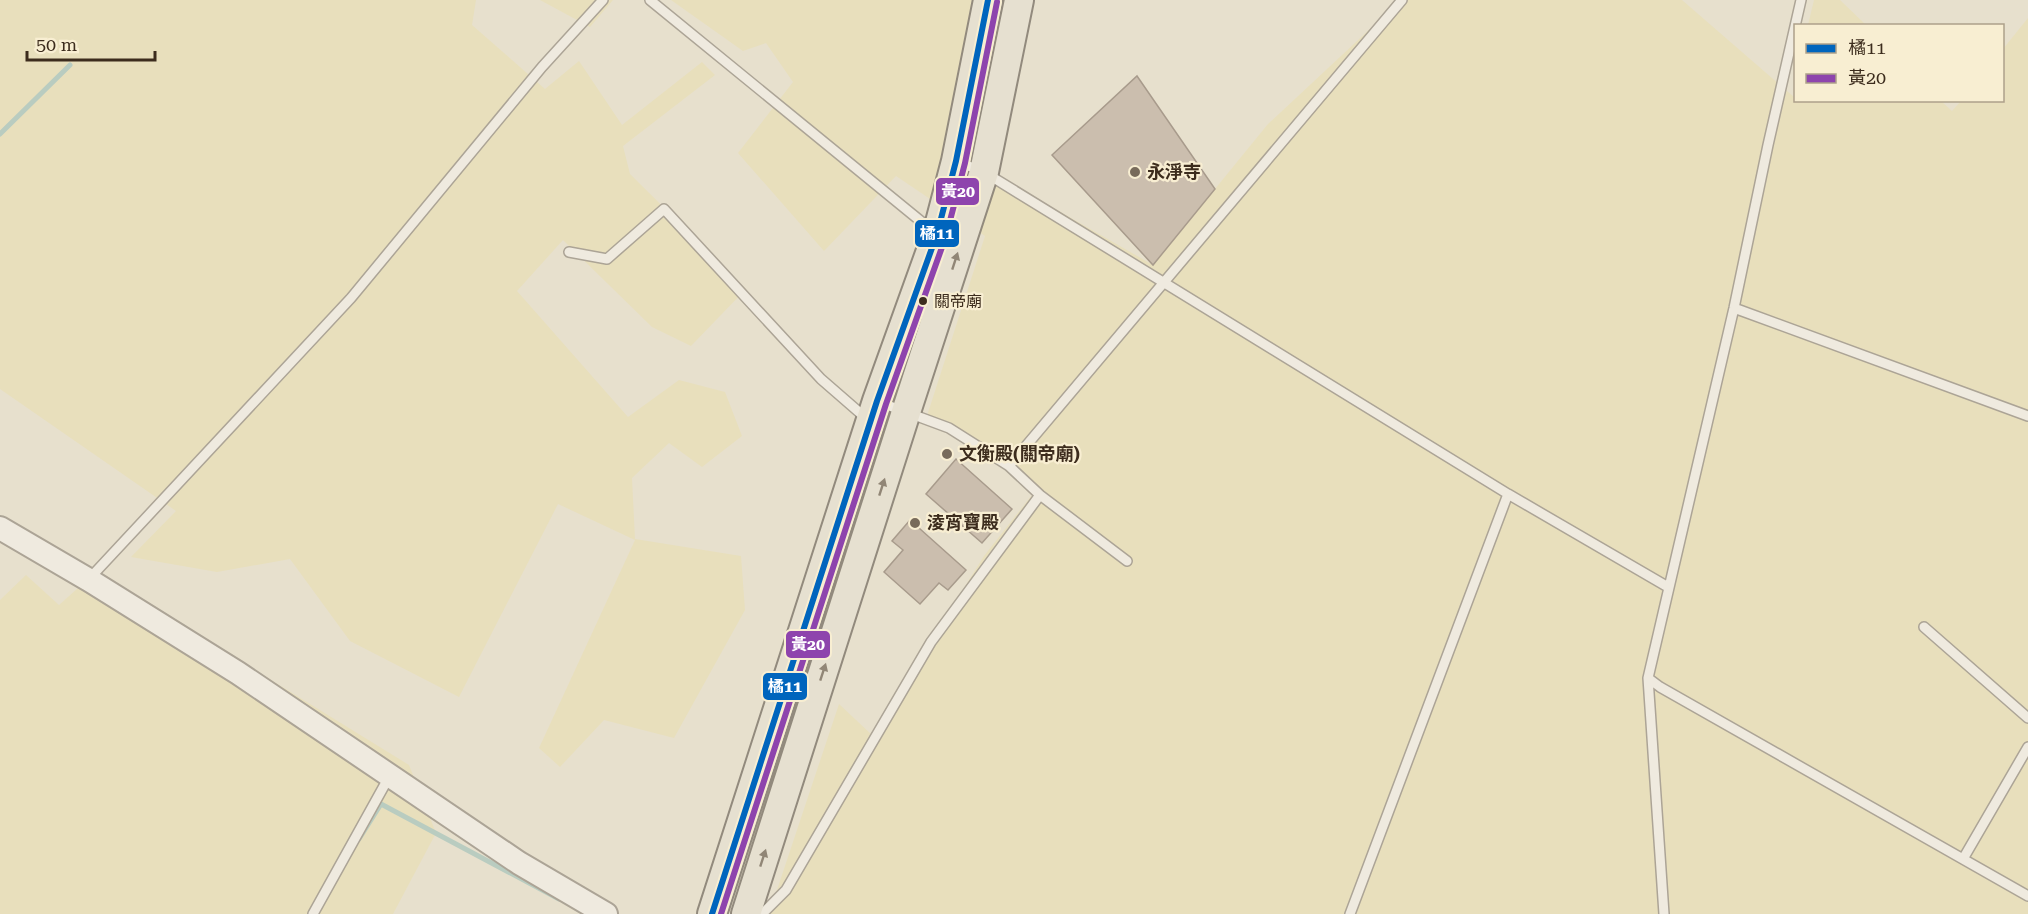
<svg xmlns="http://www.w3.org/2000/svg" width="2028" height="914" font-family="'Roboto Serif','Noto Sans TC',serif">
<style>
.farmland{fill:#e8dfbc}
.lines{fill:none;stroke-linecap:round;stroke-linejoin:round}
.stream{stroke:#b9ccc0;stroke-width:5}
.building{fill:#cbbeae;stroke:#a89b8c;stroke-width:1.5}
.service-casing{stroke:#aca496;stroke-width:12}
.tertiary-casing{stroke:#aca496;stroke-width:26}
.primary-casing{stroke:#928a7d;stroke-width:32}
.service{stroke:#efeadf;stroke-width:9}
.tertiary{stroke:#efeadf;stroke-width:22}
.primary{stroke:#e6e0d0;stroke-width:28}
.bus-1-casing{stroke:#f8eed2;stroke-width:10}
.bus-2-casing{stroke:#f8eed2;stroke-width:10}
.bus-1{stroke:#0065bd;stroke-width:6}
.bus-2{stroke:#8e44ad;stroke-width:6}
.oneway{fill:#918676}
.poi-dot{fill:#786b5b;stroke:#f8eed2;stroke-width:2}
.bus-dot{fill:#3c2c1d;stroke:#f8eed2;stroke-width:2}
.labels{text-anchor:middle;stroke-width:4.5;stroke-linejoin:round;paint-order:stroke}
.bus-label{font-size:16px;fill:#3c2c1d;stroke:#f8eed2;text-anchor:start}
.poi-label{font-size:18px;font-weight:bold;fill:#3c2c1d;stroke:#f8eed2;text-anchor:start}
.line-badge{stroke:#f8eed2;stroke-width:2}
.badge-label{font-size:16px;text-anchor:middle;font-weight:bold;fill:#fff}
</style>
<rect width="100%" height="100%" fill="#e7e0cd"/>
<path class="farmland" d="M 0,0 L 476,0 L 472,25 L 545,89 L 579,61 L 622,125 L 702,62 L 715,75 L 623,146 L 630,174 L 746,289 L 691,346 L 652,327 L 563,240 L 517,291 L 628,417 L 679,380 L 725,392 L 742,436 L 702,467 L 669,443 L 632,478 L 635,539 L 741,556 L 745,610 L 674,738 L 604,720 L 560,767 L 539,748 L 635,540 L 558,504 L 459,697 L 350,641 L 290,559 L 217,572 L 131,557 L 176,511 L 0,389 Z
M 540,0 L 613,0 L 590,27 Z
M 671,0 L 1011,0 L 996,175 L 1153,265 L 1268,124 L 1401,0 L 1682,0 L 1794,97 L 1795,90 L 1796,100 L 1941,101 L 1952,111 L 1961,101 L 2002,100 L 2003,49 L 2028,18 L 2028,914 L 769,914 L 839,704 L 872,735 L 984,556 L 1036,490 L 926,419 L 985,236 L 896,176 L 824,251 L 738,153 L 793,82 L 766,43 L 743,51 Z
M 1814,0 L 1840,0 L 1866,25 L 1808,25 Z
M 96,572 L 409,765 L 436,833 L 393,914 L 0,914 L 0,600 L 26,575 L 59,605 Z"/>
<g class="lines">
<path class="stream" d="M 0,134 L 70,65
M 359,839 L 381,804 L 559,899"/>
</g>
<path class="building" d="M 1137,76 L 1215,189 L 1153,265 L 1052,155 Z
M 956,459 L 1012,509 L 982,543 L 926,494 Z
M 910,520 L 966,570 L 948,590 L 939,583 L 920,604 L 884,572 L 903,550 L 892,541 Z"/>
<g class="lines">
<defs>
<path id="service" d="M 650,0 L 934,232
M 958,162 L 984,172 L 1508,494 L 1668,587
M 569,252 L 607,259 L 664,209 L 821,379 L 867,419
M 1734,308 L 2028,416
M 879,402 L 949,428 L 1009,466 L 1040,495 L 1127,561
M 1009,466 L 1402,0
M 89,579 L 351,298 L 542,67 L 603,0
M 1924,627 L 2028,718
M 1648,678 L 1660,687 L 2028,896
M 1963,859 L 2028,747
M 313,914 L 389,777
M 762,914 L 786,890 L 931,642 L 1040,495
M 1350,914 L 1508,494
M 1664,914 L 1648,678 L 1734,308 L 1768,145 L 1801,0"/>
<path id="tertiary" d="M 0,528 L 89,580 L 238,673 L 519,863 L 606,914"/>
<path id="primary" d="M 712,914 L 877,401 L 937,234 L 956,161 L 988,0
M 746,914 L 906,412 L 984,172 L 1019,0"/>
</defs>
<use href="#service" class="service-casing"/>
<use href="#tertiary" class="tertiary-casing"/>
<use href="#primary" class="primary-casing"/>
<use href="#service" class="service"/>
<use href="#tertiary" class="tertiary"/>
<use href="#primary" class="primary"/>
<defs>
<path id="bus-1" d="M 712,914 L 877,401 L 937,234 L 956,161 L 988,0"/>
<path id="bus-2" d="M 721,914 L 886,404 L 946,236 L 965,163 L 997,2"/>
</defs>
<use href="#bus-1" class="bus-1-casing"/>
<use href="#bus-2" class="bus-2-casing"/>
<use href="#bus-1" class="bus-1"/>
<use href="#bus-2" class="bus-2"/>
</g>
<defs><path id="oneway-solid" d="M-6-.8H1V-3.2L6.5 0L1 3.2V.8H-6Z" transform="scale(1.5)"/></defs>
<g class="oneway">
<use href="#oneway-solid" transform="translate(955 261) rotate(-72)"/>
<use href="#oneway-solid" transform="translate(882 487) rotate(-72)"/>
<use href="#oneway-solid" transform="translate(823 672) rotate(-72)"/>
<use href="#oneway-solid" transform="translate(763 858) rotate(-72)"/>
</g>
<g class="poi-dot">
<circle cx="1135" cy="172" r="6"/>
<circle cx="947" cy="454" r="6"/>
<circle cx="915" cy="523" r="6"/>
</g>
<circle class="bus-dot" cx="923" cy="301" r="5"/>
<g class="labels">
<g class="bus-label">
<text x="934" y="307">關帝廟</text>
</g>
<g class="poi-label">
<text x="1147" y="178">永淨寺</text>
<text x="959" y="460">文衡殿(關帝廟)</text>
<text x="927" y="529">淩宵寶殿</text>
</g>
</g>
<g class="line-badge">
<rect x="935" y="177" width="45" height="29" rx="6" fill="#8e44ad"/>
<rect x="914" y="219" width="46" height="29" rx="6" fill="#0065bd"/>
<rect x="785" y="630" width="46" height="29" rx="6" fill="#8e44ad"/>
<rect x="762" y="672" width="46" height="29" rx="6" fill="#0065bd"/>
</g>
<g class="badge-label">
<text x="958" y="197">黃20</text>
<text x="937" y="239">橘11</text>
<text x="808" y="650">黃20</text>
<text x="785" y="692">橘11</text>
</g>
<rect x="1794" y="24" width="210" height="78" fill="#f8eed2" stroke="#ada08a" stroke-width="1.5"/>
<rect x="1806" y="44" width="30" height="9" fill="#0065bd" stroke="#ada08a" stroke-width="1.5"/>
<text x="1848" y="54" font-size="18" fill="#3c2c1d">橘11</text>
<rect x="1806" y="74" width="30" height="9" fill="#8e44ad" stroke="#ada08a" stroke-width="1.5"/>
<text x="1848" y="84" font-size="18" fill="#3c2c1d">黃20</text>
<path d="M27 51v9h128v-9" fill="none" stroke="#3c2c1d" stroke-width="3"/>
<text x="36" y="51" font-size="18" fill="#3c2c1d" stroke="#f8eed2" stroke-width="4.5" paint-order="stroke">50 m</text>
</svg>
